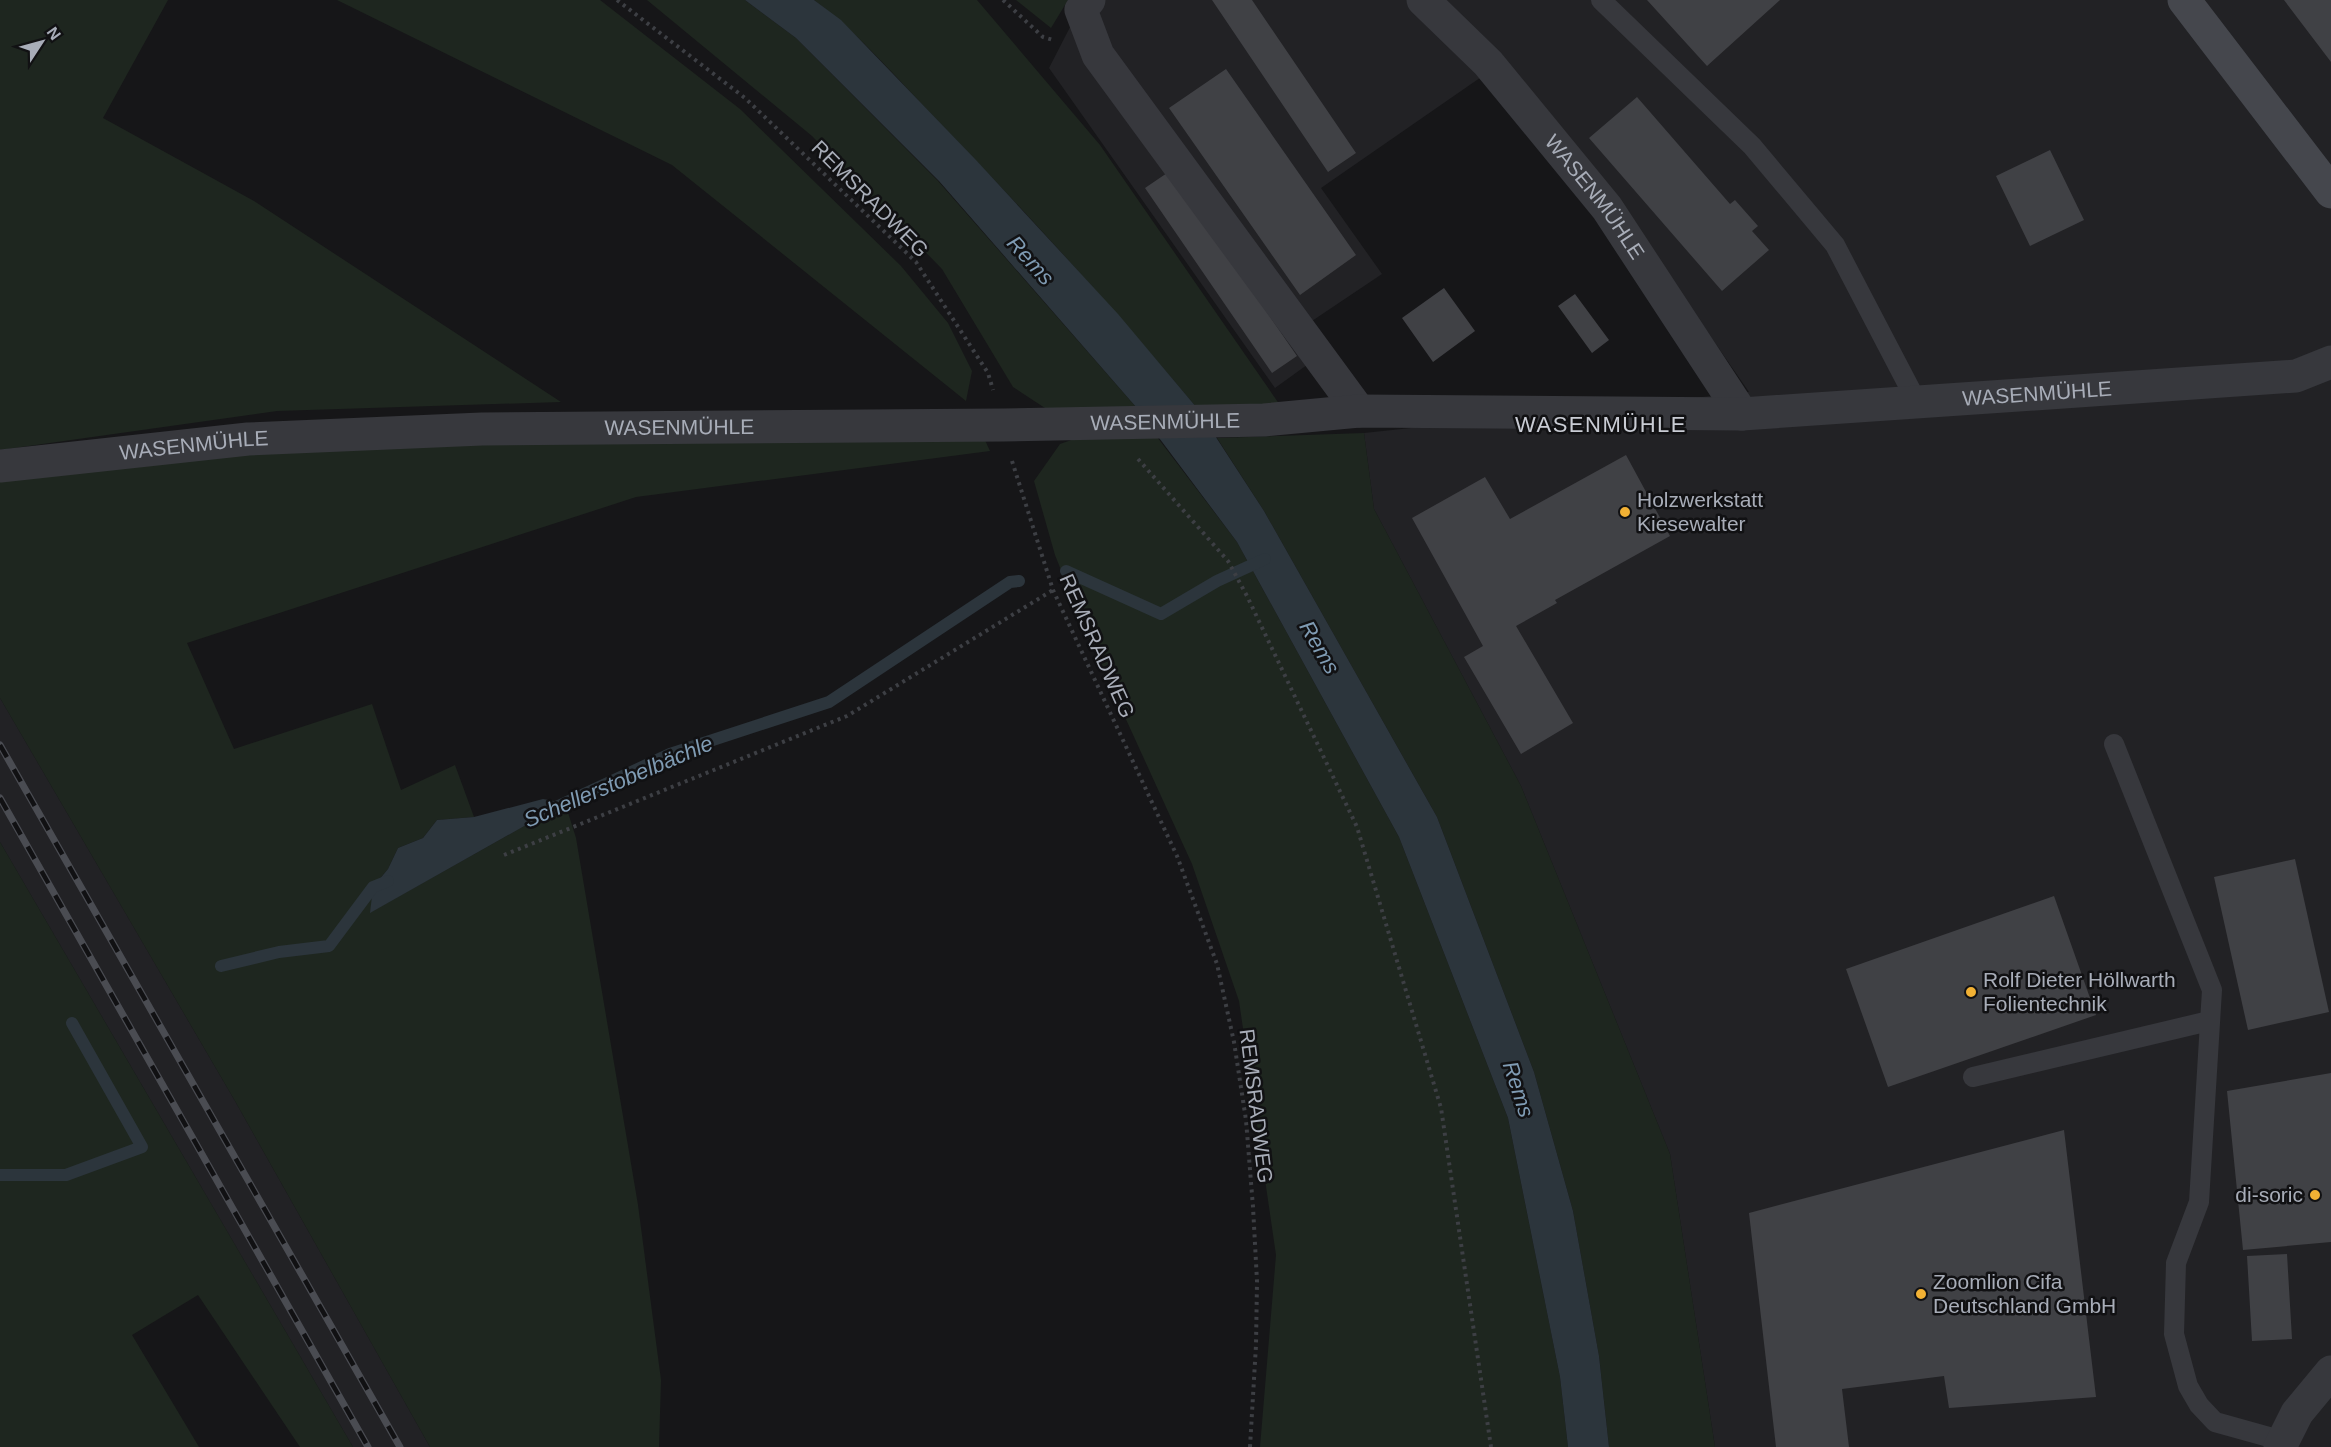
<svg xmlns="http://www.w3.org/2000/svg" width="2331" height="1447" font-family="Helvetica,sans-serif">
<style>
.built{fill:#222225}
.green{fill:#1e261f}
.water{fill:#2c353c}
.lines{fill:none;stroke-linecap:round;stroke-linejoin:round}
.stream{stroke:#2c353c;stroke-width:12}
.building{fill:#404145}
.path{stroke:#3d3f44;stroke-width:4;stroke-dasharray:3 4.5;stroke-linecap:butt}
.lane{stroke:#37383d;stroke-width:20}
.street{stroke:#37383d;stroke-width:33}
.secondary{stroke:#45474d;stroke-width:33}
.rail-casing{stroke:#4a4c52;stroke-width:7}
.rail{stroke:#111113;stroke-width:4.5;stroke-dasharray:14;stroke-linecap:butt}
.poi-dot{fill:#f2b134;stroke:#111113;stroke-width:2}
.labels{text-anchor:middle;stroke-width:5;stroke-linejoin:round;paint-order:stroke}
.street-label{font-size:21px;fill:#a8adb8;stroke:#111113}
.poi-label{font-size:21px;fill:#a8adb8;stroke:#111113;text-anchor:start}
.water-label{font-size:22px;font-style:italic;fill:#7f9bb3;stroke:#111113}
.neighbourhood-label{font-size:22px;letter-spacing:1.5px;fill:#c9ccd4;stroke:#111113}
</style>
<rect width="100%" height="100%" fill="#161618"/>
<path class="built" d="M 1084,0 L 2331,0 L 2331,1447 L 1715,1447 L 1670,1154 L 1521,786 L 1374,509 L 1364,433 L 1749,392 L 1623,210 L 1500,64 L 1321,188 L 1382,274 L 1306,325 L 1311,362 L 1275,388 L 1049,68 Z
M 0,698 L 235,1101 L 430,1447 L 353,1447 L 0,842 Z"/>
<path class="green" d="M 0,0 L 168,0 L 103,118 L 254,201 L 561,402 L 277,411 L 0,450 Z
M 337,0 L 600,0 L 740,109 L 901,266 L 948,323 L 972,371 L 966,401 L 672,165 Z
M 647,0 L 745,0 L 796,38 L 938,181 L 1136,407 L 1051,412 L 1013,387 L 942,269 L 812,136 Z
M 814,0 L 977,0 L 1100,145 L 1282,408 L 1197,408 C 1115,310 1030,216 941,124 C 900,82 861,35 814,0 Z
M 1016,0 L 1068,0 L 1051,28 Z
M 1154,433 L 1237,542 L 1399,837 L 1508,1118 L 1560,1377 L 1568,1447 L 1260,1447 L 1276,1255 L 1239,1001 L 1192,864 L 1083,625 L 1055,555 L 1034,481 L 1060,444 L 1077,438 Z
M 1364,433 L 1374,509 L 1521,786 L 1670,1154 L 1715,1447 L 1609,1447 L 1599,1356 L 1573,1211 L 1534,1072 L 1437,817 L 1264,511 L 1217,438 Z
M 984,438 L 990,451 L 636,497 L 187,643 L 234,749 L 372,704 L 401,790 L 455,765 L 474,817 L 437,820 L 423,838 L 398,848 L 388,869 L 373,887 L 371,912 L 565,803 L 576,838 L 638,1205 L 661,1380 L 659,1447 L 430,1447 L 235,1101 L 0,698 L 0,481 L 244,450 L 602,439 Z
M 0,842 L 353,1447 L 300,1447 L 198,1295 L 132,1335 L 199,1447 L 0,1447 Z"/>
<path class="water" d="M 745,0 L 814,0 L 841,20 L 976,160 L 1118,314 L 1197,408 L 1264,511 L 1437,817 L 1534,1072 L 1573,1211 L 1599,1356 L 1609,1447 L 1568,1447 L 1560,1377 L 1508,1118 L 1399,837 L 1237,542 L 1136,407 L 939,181 L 796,38 Z
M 543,799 L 565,803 L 370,913 L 373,887 L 388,869 L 398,848 L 423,838 L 437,820 L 474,817 Z"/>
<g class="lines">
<path class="stream" d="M 1066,571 L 1161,614 L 1217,581 L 1265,559
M 550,810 L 670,754 L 829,702 L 1010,582 L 1019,581
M 221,966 L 279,952 L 329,946 L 373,887 L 388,881
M 0,1175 L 66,1175 L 142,1147 L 72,1023"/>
</g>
<path class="building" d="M 1212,0 L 1252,0 L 1356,153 L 1328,172 Z
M 1647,0 L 1780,0 L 1707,66 Z
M 2284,0 L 2331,0 L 2331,62 Z
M 1226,69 L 1356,255 L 1300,295 L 1169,108 Z
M 1637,97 L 1730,204 L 1735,200 L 1758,226 L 1752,231 L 1769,250 L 1722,291 L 1589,138 Z
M 2050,150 L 2084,220 L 2030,246 L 1996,176 Z
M 1170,171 L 1297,356 L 1272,373 L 1145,188 Z
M 1444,288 L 1475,331 L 1433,362 L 1402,318 Z
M 1575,294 L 1609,340 L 1592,353 L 1558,306 Z
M 1626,455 L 1670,536 L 1555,600 L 1557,603 L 1516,626 L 1573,723 L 1521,754 L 1464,657 L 1483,646 L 1412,518 L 1485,477 L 1510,519 Z
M 2295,859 L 2329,1012 L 2248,1030 L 2214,877 Z
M 2054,896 L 2096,1015 L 1888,1087 L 1846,969 Z
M 2331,1073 L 2331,1242 L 2243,1250 L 2227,1091 Z
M 2064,1130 L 2096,1397 L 1949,1408 L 1944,1376 L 1842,1389 L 1849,1447 L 1776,1447 L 1749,1213 Z
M 2287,1254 L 2292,1339 L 2252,1341 L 2247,1256 Z"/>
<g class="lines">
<path class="path" d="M 617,0 L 745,98 L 916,262 L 988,373 L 993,390
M 1003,0 L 1043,37 L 1053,40
M 1138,459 L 1228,561 L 1247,596 L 1357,827 L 1441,1108 L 1491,1447
M 1012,461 L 1053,590 L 1177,856 L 1217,964 L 1234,1042 L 1246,1120 L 1253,1207 L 1257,1281 L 1256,1345 L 1250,1447
M 504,855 L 847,716 L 1053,590"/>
<path class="lane" d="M 1601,0 L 1752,146 L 1835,245 L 1917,402
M 2114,744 L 2212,990 L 2199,1202 L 2176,1263 L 2174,1334 L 2188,1386 L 2199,1405 L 2215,1422 L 2283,1441
M 1973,1077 L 2209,1021"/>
<g class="street">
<path d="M 1089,0 L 1081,10 L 1098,55 L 1359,411"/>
<path id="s1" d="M 1423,0 L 1488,63 L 1607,208 L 1742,414"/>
<path id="s2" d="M 0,466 L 248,439 L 482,429 L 1003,425 L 1264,420 L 1359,411 L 1742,414 L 2296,376 L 2331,362"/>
<path d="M 2280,1447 L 2297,1413 L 2331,1372"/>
</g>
<path class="secondary" d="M 2184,0 L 2331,192"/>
<defs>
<path id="rail" d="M 0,745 L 400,1447
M 0,798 L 368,1447"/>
</defs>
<use href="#rail" class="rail-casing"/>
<use href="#rail" class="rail"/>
</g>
<g class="poi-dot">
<circle cx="1625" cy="512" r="6"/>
<circle cx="1971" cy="992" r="6"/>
<circle cx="2315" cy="1195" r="6"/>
<circle cx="1921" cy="1294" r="6"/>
</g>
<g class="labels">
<g class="street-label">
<text dy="7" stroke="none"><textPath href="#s1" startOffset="262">WASENMÜHLE</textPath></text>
<text transform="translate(870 199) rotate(45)" y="7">REMSRADWEG</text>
<text dy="7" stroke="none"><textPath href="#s2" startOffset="2040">WASENMÜHLE</textPath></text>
<text dy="7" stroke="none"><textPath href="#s2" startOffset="1167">WASENMÜHLE</textPath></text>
<text dy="7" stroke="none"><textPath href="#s2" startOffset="681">WASENMÜHLE</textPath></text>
<text dy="7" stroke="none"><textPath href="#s2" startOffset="195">WASENMÜHLE</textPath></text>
<text transform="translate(1097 646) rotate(66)" y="7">REMSRADWEG</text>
<text transform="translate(1256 1106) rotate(83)" y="7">REMSRADWEG</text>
</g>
<g class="poi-label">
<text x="1637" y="507">Holzwerkstatt<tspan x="1637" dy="24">Kiesewalter</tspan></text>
<text x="1983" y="987">Rolf Dieter Höllwarth<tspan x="1983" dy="24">Folientechnik</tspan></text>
<text x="2303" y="1202" text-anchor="end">di-soric</text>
<text x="1933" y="1289">Zoomlion Cifa<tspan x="1933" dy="24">Deutschland GmbH</tspan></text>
</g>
<g class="water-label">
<text transform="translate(1031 260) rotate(48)" y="8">Rems</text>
<text transform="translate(1320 647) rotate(60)" y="8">Rems</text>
<text transform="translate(618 781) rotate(-23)" y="8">Schellerstobelbächle</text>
<text transform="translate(1519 1089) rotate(72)" y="8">Rems</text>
</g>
<g class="neighbourhood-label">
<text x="1601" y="432">WASENMÜHLE</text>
</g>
</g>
<g transform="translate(42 42) rotate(54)" stroke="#111113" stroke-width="4.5" paint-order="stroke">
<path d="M0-4.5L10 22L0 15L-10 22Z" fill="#a8adb8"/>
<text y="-9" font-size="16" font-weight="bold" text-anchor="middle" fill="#a8adb8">N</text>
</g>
</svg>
